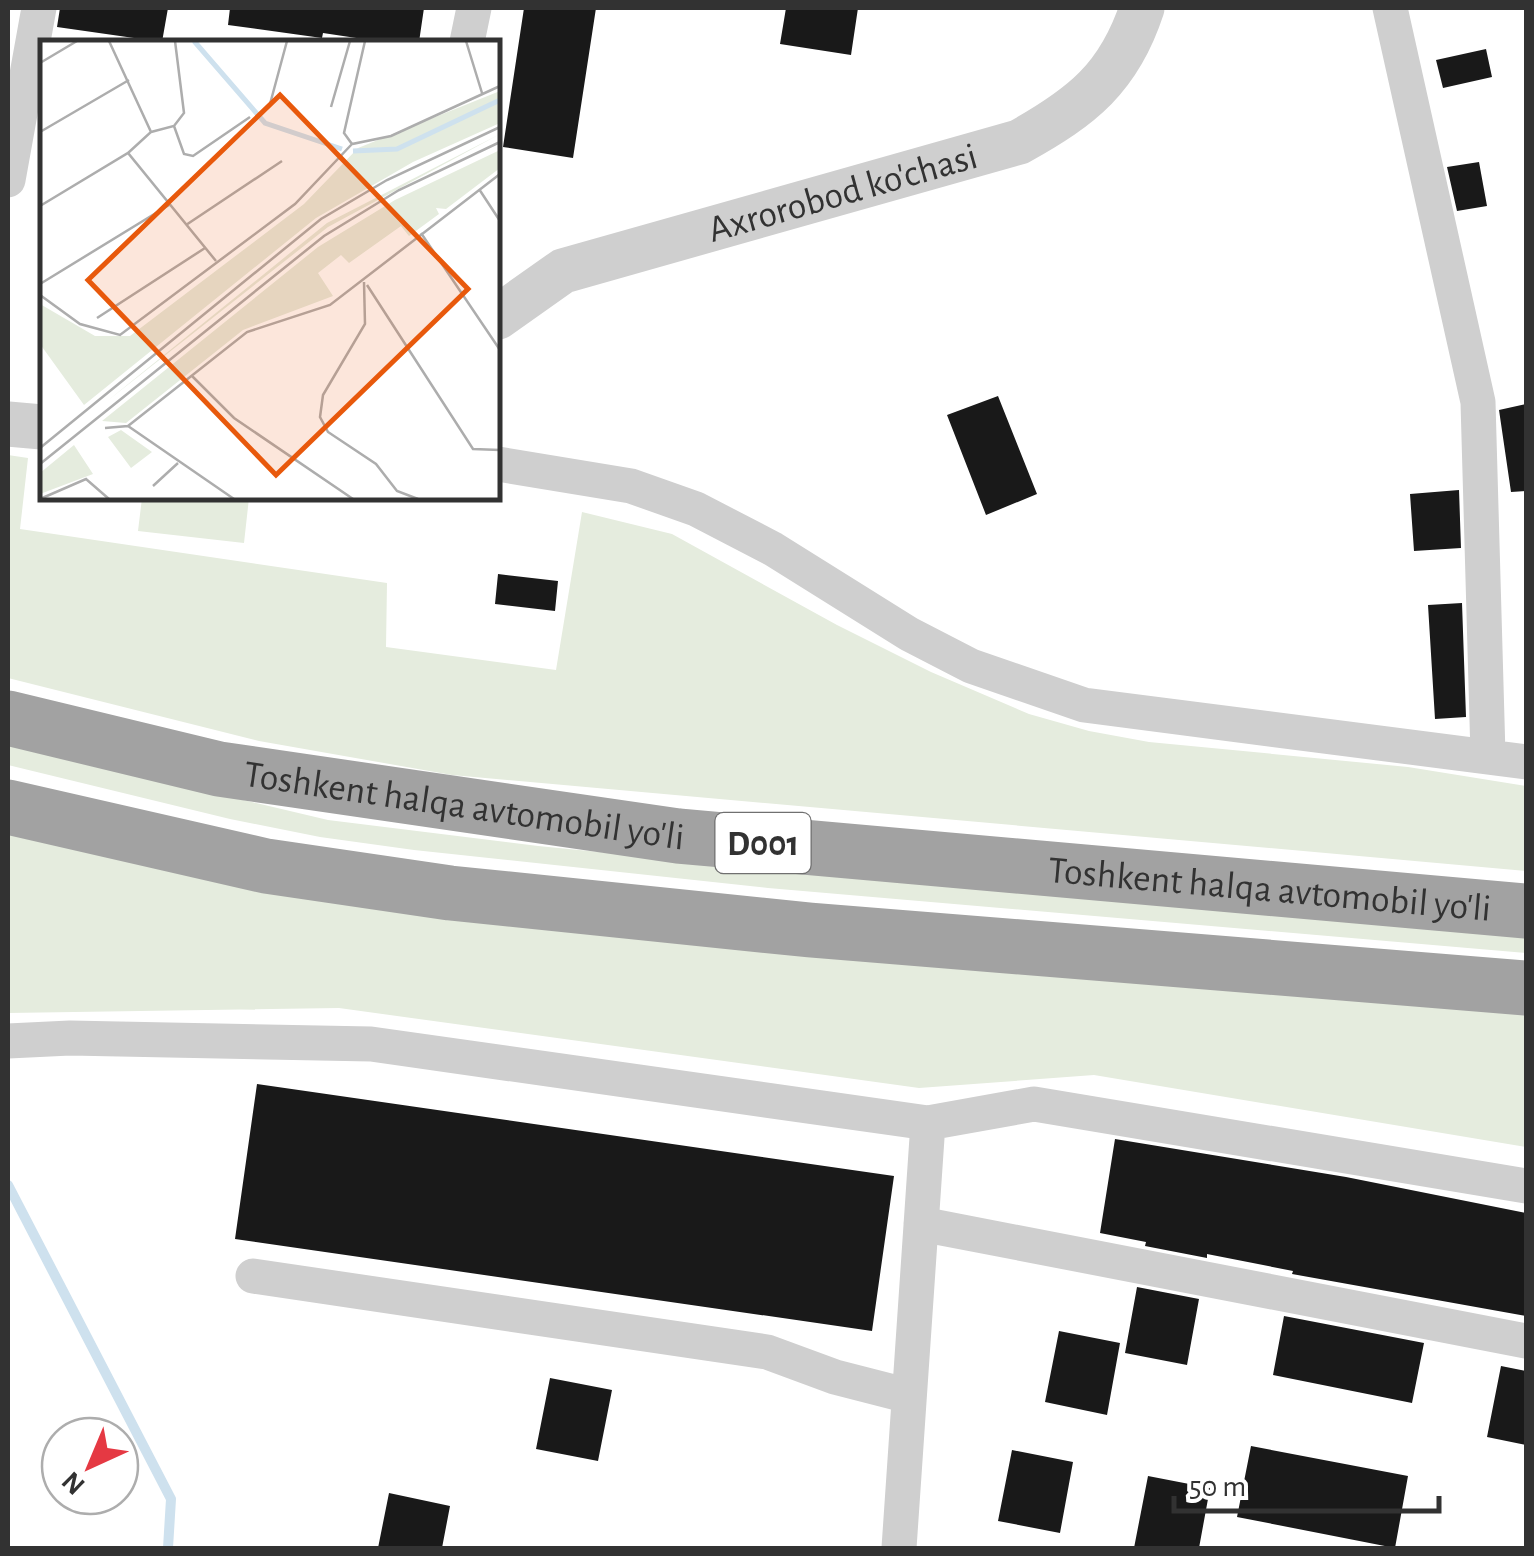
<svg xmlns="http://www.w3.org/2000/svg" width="1534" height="1556" font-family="'Alegreya Sans',sans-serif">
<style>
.green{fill:#e5ecde}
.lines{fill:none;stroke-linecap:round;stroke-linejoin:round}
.stream{stroke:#cee1ee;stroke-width:10}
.building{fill:#191919}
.minor{stroke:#cfcfcf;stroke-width:35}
.tertiary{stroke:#cfcfcf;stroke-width:45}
.trunk{stroke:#a2a2a2;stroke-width:55}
.labels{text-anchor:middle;stroke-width:10;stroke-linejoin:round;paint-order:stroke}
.shield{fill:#fff;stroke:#707070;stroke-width:2.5}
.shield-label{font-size:35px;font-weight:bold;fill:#323232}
.street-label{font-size:38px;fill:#323232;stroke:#fff}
.inset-river{fill:none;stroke:#cee1ee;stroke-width:5}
.inset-road{fill:none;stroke:#adadad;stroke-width:2.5}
.view{fill:#e8590c;fill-opacity:0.15;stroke:#e8590c;stroke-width:5}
.inset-edge{fill:none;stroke:#323232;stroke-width:5}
</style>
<rect width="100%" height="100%" fill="#fff"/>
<path class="green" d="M 8,455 L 28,458 L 20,529 L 387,583 L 386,647 L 556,670 L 582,512 L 672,534 L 837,625 L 931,672 L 1029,714 L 1089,731 L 1149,742 L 1408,767 L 1526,786 L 1526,871 L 452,775 L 259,741 L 8,678 Z
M 142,498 L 249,498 L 244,543 L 138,531 Z
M 8,744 L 328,820 L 538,846 L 775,869 L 1526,933 L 1526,953 L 768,888 L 414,850 L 320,837 L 230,819 L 8,765 Z
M 8,829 L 1526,1014 L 1526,1147 L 1094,1075 L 919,1088 L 339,1008 L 8,1013 Z"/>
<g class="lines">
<path class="stream" d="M 8,1185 L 171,1499 L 168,1548"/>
</g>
<path class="building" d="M 60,8 L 168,8 L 162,42 L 57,27 Z
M 230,8 L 424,8 L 419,42 L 383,42 L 323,33 L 322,38 L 228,25 Z
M 524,8 L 596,8 L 573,158 L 503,147 Z
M 786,8 L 858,8 L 851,55 L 780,44 Z
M 1486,49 L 1492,77 L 1443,88 L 1436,60 Z
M 1479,162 L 1487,206 L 1457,211 L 1447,167 Z
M 998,396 L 1037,494 L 986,515 L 947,415 Z
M 1526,404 L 1526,491 L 1511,492 L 1499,410 Z
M 1459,490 L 1461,548 L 1414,551 L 1410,494 Z
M 498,574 L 558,581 L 555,611 L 495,604 Z
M 1462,603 L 1466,717 L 1435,719 L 1428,605 Z
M 257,1084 L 894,1176 L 872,1331 L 235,1239 Z
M 1115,1139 L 1346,1177 L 1526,1213 L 1526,1316 L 1292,1274 L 1293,1271 L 1207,1254 L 1207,1258 L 1145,1246 L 1146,1242 L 1100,1233 Z
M 1137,1287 L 1199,1299 L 1187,1365 L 1125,1353 Z
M 1284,1316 L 1424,1343 L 1412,1403 L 1273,1375 Z
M 1059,1331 L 1120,1343 L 1107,1415 L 1045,1402 Z
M 1501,1366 L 1526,1371 L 1526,1445 L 1487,1437 Z
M 550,1378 L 612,1390 L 598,1461 L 536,1449 Z
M 1251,1446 L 1408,1476 L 1395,1548 L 1237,1517 Z
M 1012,1450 L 1073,1462 L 1060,1533 L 998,1521 Z
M 1148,1476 L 1210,1488 L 1199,1548 L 1134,1548 Z
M 389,1493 L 450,1506 L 442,1548 L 378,1548 Z"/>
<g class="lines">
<path class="minor" d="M 1390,8 L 1478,402 L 1488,755
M 467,42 L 474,8
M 8,180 L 39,8
M 498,464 L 631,486 L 696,509 L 773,549 L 909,634 L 971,666 L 1084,705 L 1526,762
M 8,1041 L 70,1038 L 371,1044 L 928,1123 L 1034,1104 L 1526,1186
M 921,1224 L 1526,1341
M 253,1276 L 767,1352 L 835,1377 L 909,1396
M 899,1548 L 928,1123"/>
<g class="tertiary">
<path id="s1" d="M 498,317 L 563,271 L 1019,142 C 1082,107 1119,78 1142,8"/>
<path d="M 8,424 L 42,427"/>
</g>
<g class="trunk">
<path id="s2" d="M 8,718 L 219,769 L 678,836 L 1526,911"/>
<path d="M 8,807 L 266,866 L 450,893 L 810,930 L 1526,988"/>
</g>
</g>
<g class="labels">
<rect class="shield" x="715.5" y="813" width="95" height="60" rx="8"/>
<g class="shield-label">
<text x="763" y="855">D001</text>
</g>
<g class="street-label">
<text dy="13" stroke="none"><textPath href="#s1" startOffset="370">Axrorobod ko'chasi</textPath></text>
<text dy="13" stroke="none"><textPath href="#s2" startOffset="465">Toshkent halqa avtomobil yo'li</textPath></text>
<text dy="13" stroke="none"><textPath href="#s2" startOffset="1275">Toshkent halqa avtomobil yo'li</textPath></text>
</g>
</g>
<g transform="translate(40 40)">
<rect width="460" height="460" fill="#fff"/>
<path d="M 460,51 L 460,83 L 373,122 L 276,178 L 44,365 L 0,304 L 0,264 L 55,296 L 90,296 L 264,164 L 318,108 ZM 460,94 L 288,187 L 66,362 L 287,183 ZM 460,110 L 460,128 L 406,169 L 396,168 L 399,174 L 369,196 L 361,186 L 309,223 L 301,215 L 278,233 L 293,256 L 203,290 L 86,383 L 62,381 L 278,207 L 355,160 ZM 81,390 L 112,412 L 91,428 L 68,397 ZM 34,405 L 53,434 L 0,454 L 0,433 Z" fill="#e5ecde"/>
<path class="inset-river" d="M 154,1 L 225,83 L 302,109M 313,111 L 357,109 L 460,60"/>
<path class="inset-road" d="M 69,1 L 111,92 L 88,113M 325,1 L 304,93 L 312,104 L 351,96 L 460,46M 426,1 L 442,53M 0,23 L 37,1M 230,64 L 247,1M 291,67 L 310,1M 134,86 L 144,114 L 153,116 L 210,77M 0,92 L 89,40M 111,92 L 134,86 L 144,73 L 135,1M 439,149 L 460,181M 0,166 L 88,113 L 176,221M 146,185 L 242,121M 381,193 L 460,310M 324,242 L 325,284 L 283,355 L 280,377 L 288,392 L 336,424 L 357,451 L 378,459M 0,244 L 129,165M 327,245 L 433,409 L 460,410M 0,255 L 40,284 L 80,295 L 255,164 L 312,104M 57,278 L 165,208M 151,335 L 194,378 L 313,459M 88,386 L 194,459M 65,388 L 88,386 L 207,292 L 290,265 L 460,134M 0,408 L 281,179 L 347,140 L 460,87M 0,424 L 284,196 L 359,150 L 460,102M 113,446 L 138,423M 0,459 L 46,439 L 69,459"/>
<path class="view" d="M 240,55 L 428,249 L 236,435 L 48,240 Z"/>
<rect width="460" height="460" class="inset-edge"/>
</g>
<rect width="1534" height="1556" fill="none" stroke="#323232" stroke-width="20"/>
<g transform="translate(90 1466) rotate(224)"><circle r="48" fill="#ffffff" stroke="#adadad" stroke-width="2.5"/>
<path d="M0-8L18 38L0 25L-18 38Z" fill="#e53943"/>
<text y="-15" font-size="28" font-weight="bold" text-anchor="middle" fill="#323232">N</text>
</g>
<path d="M1174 1496v15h265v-15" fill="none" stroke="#323232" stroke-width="5"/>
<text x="1189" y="1496" font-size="30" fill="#323232" stroke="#ffffff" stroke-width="8" paint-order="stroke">50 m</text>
</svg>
